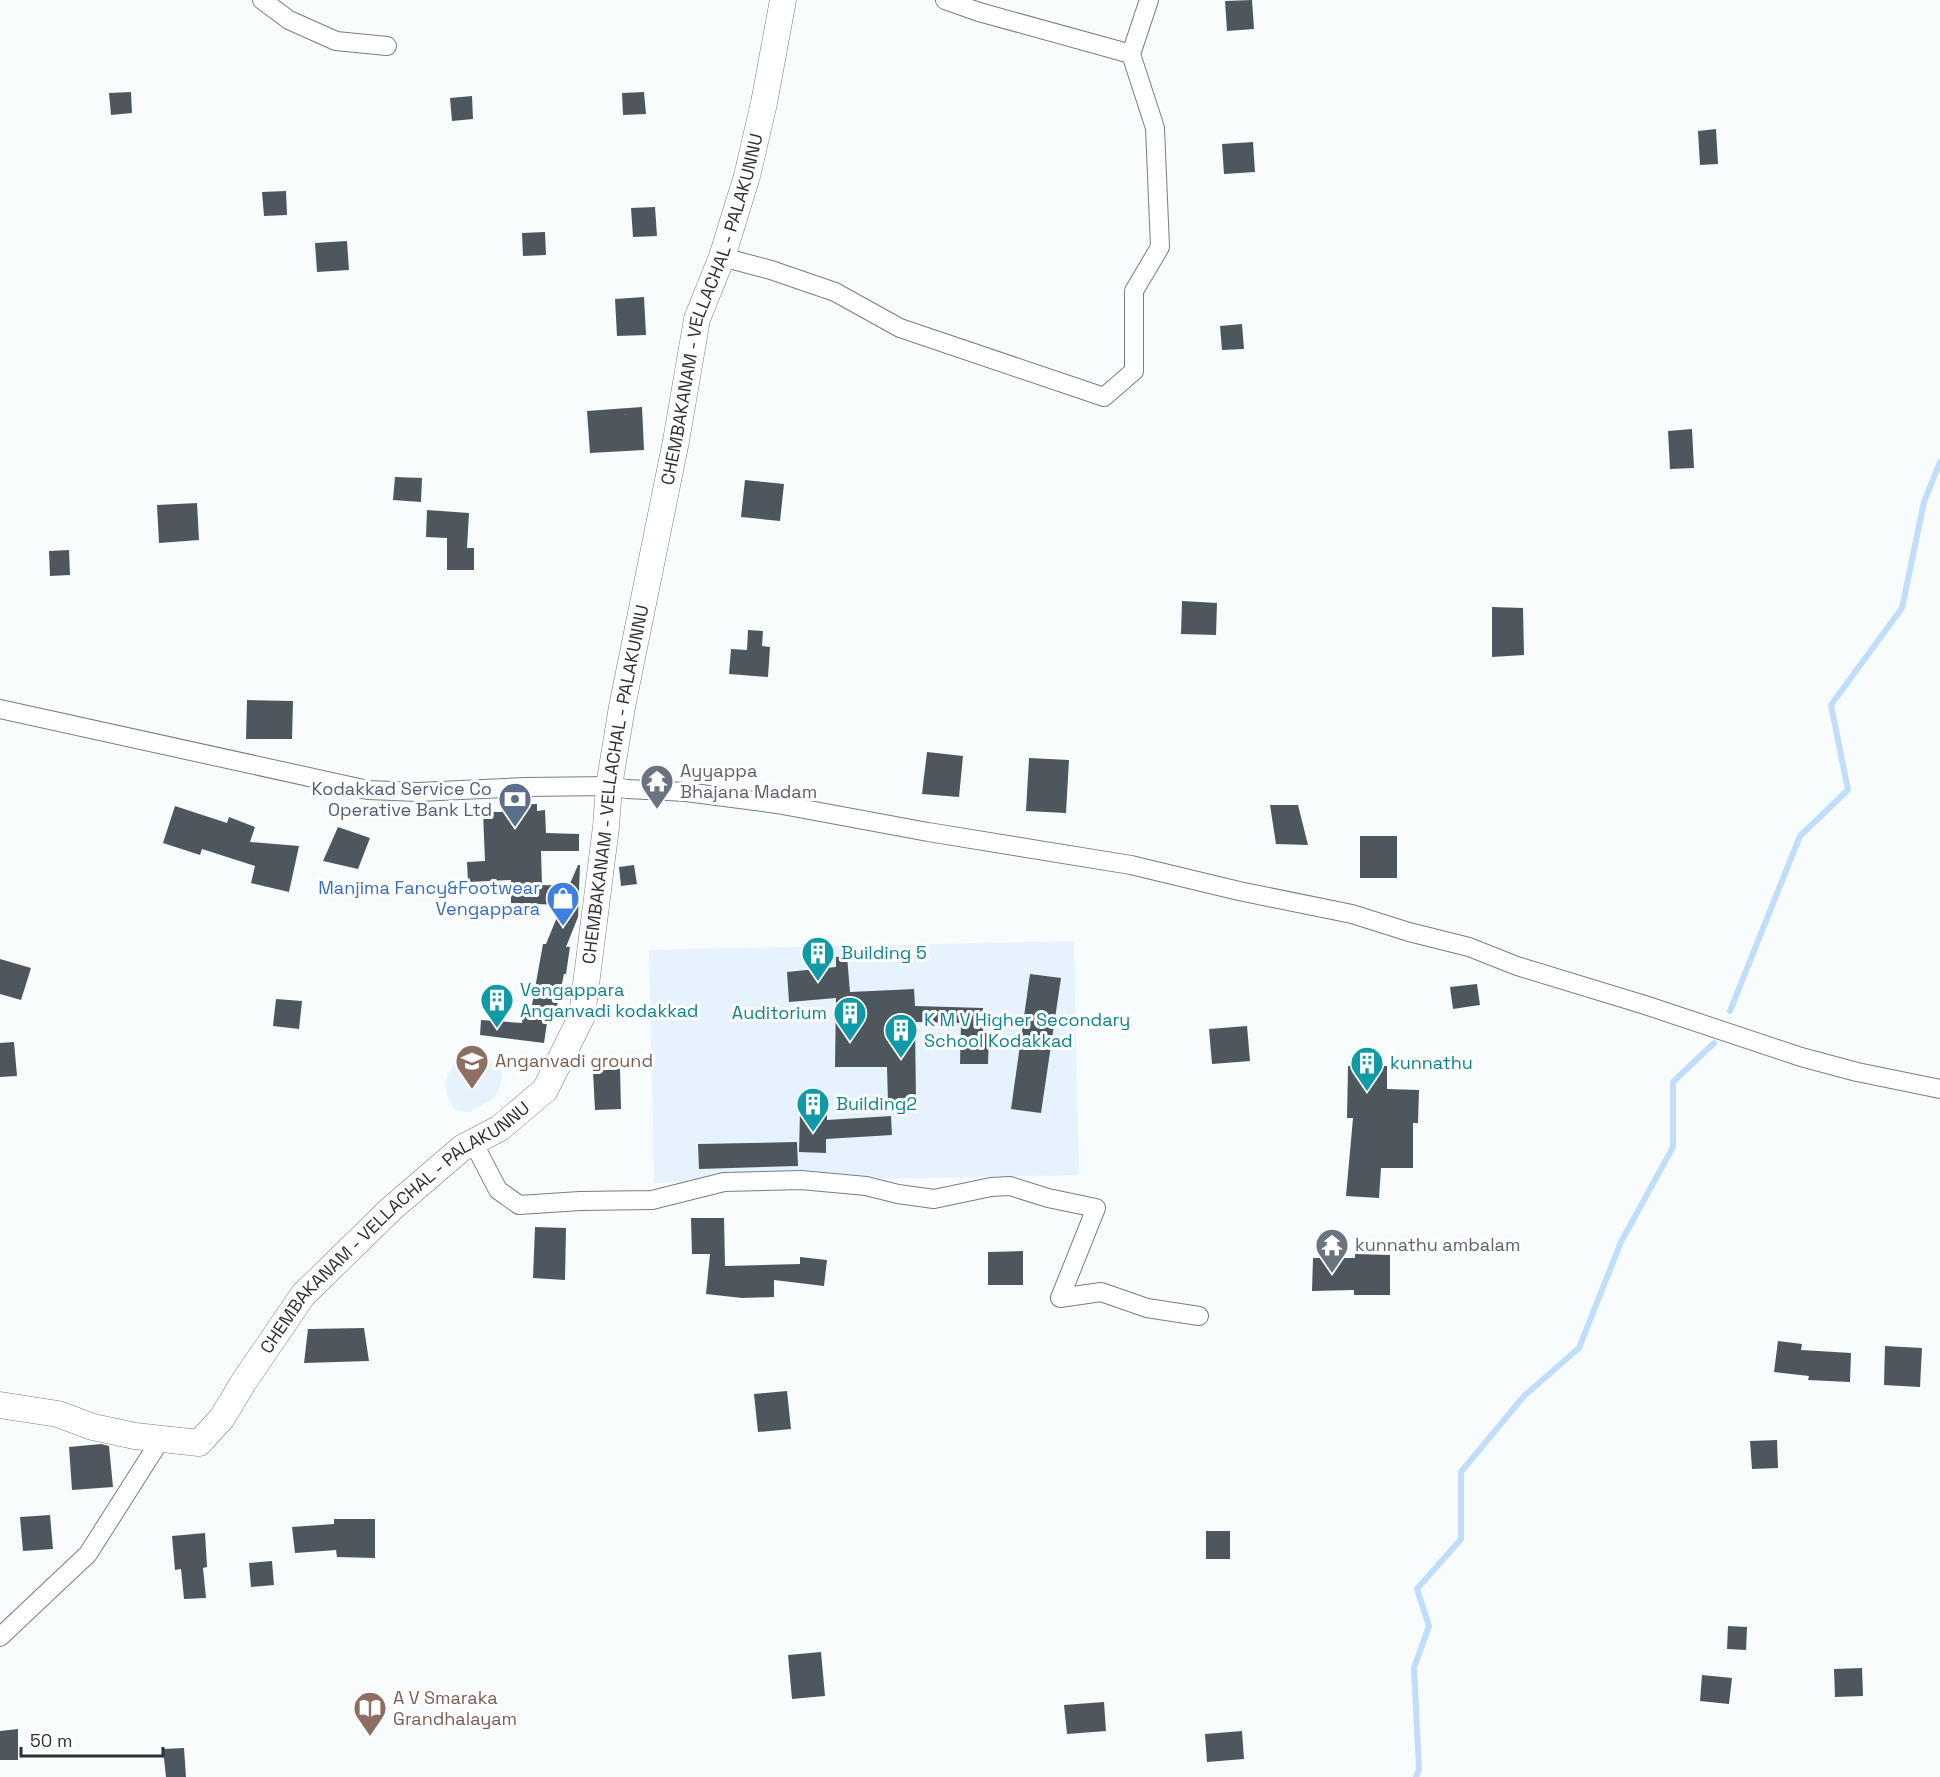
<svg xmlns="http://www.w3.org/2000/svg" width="1940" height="1777" font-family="'Space Grotesk',sans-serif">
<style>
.built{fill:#e6f3fe}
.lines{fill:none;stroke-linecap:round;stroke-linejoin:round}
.stream{stroke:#c2ddfc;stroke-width:6}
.building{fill:#4e575e}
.minor-casing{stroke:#757e85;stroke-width:20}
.secondary-casing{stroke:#757e85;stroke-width:27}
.minor{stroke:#fff;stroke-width:18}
.secondary{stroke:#fff;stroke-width:26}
.labels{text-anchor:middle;stroke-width:6;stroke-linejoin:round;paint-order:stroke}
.street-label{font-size:18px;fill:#2d3134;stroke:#fff}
.worship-label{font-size:18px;fill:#5b616d;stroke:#fff;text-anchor:start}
.service-label{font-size:18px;fill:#4e5e75;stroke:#fff;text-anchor:end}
.shop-label{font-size:18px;fill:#366cbe;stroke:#fff;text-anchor:end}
.culture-label{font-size:18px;fill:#0d838f;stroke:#fff;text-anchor:start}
.education-label{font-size:18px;fill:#785e54;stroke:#fff;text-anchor:start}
</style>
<rect width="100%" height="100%" fill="#f9fcfd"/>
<path class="built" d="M 1074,941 L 1079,1175 L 654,1183 L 649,950 Z
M 456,1059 L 499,1064 L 502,1072 L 501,1084 L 495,1097 L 469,1112 L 455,1110 L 447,1096 L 445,1082 Z"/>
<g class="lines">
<path class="stream" d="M 1730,1011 L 1800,836 L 1848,790 L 1831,705 L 1902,608 L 1924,502 L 1940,462
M 1416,1777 L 1419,1769 L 1414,1668 L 1429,1626 L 1417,1589 L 1461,1539 L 1461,1472 L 1524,1396 L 1579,1348 L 1621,1242 L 1673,1147 L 1673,1082 L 1714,1043"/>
</g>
<path class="building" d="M 1252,0 L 1254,29 L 1227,31 L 1225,1 Z
M 131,92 L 132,113 L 111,115 L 109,93 Z
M 644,92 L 646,114 L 623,115 L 622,93 Z
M 472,96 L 473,119 L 452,121 L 450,98 Z
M 1716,129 L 1718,164 L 1700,165 L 1698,131 Z
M 1253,142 L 1255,172 L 1224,174 L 1222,144 Z
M 286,191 L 287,215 L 264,216 L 262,192 Z
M 655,207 L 657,236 L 633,237 L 631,208 Z
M 545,232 L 546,255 L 523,256 L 522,233 Z
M 347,241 L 349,270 L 317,272 L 315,243 Z
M 644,297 L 646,335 L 617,336 L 615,299 Z
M 1242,324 L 1244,349 L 1222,350 L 1220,326 Z
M 642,407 L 644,450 L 590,453 L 587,411 Z
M 1692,429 L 1694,468 L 1670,469 L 1668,431 Z
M 395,477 L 422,478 L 421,502 L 393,500 Z
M 745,480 L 784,484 L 780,521 L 741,517 Z
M 197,503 L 199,540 L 159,543 L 157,505 Z
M 427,510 L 469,513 L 467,548 L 474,548 L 474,570 L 447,570 L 447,538 L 426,537 Z
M 69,550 L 70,575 L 50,576 L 49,551 Z
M 1182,601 L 1217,603 L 1216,635 L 1181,634 Z
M 1492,607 L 1523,608 L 1524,655 L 1492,657 Z
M 748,630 L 763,631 L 762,646 L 770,647 L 768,677 L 729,674 L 731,649 L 747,650 Z
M 247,700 L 293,701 L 292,739 L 246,739 Z
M 927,752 L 963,756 L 959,797 L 922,794 Z
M 1029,758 L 1069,760 L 1066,813 L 1026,811 Z
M 537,804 L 537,811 L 545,810 L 546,833 L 579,834 L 579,851 L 541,851 L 542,885 L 569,886 L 578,865 L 580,865 L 578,917 L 566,947 L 570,947 L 566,974 L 564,974 L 556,1011 L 549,1009 L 544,1043 L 480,1035 L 481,1020 L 522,1023 L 523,1015 L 530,1016 L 543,944 L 546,944 L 562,905 L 511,903 L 511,880 L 468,882 L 467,862 L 485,861 L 483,812 L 502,812 L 502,805 Z
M 1270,805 L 1298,805 L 1308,845 L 1276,844 Z
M 175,806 L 227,823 L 229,817 L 255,827 L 250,842 L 299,846 L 289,892 L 251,883 L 255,866 L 202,849 L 200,855 L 163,843 Z
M 338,827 L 370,838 L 358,869 L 323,861 Z
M 1360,836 L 1397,836 L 1397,878 L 1360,878 Z
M 634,865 L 637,884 L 621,886 L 619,867 Z
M 847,956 L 850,992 L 914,989 L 915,1006 L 983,1008 L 983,1033 L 989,1033 L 988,1064 L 960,1064 L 961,1023 L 915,1022 L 916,1102 L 888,1102 L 887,1067 L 835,1067 L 836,998 L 789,1002 L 787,972 L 836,967 L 836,957 Z
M 0,959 L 31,968 L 21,1000 L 0,994 Z
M 1030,974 L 1061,978 L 1041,1113 L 1011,1109 Z
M 1477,984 L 1480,1005 L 1453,1009 L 1450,987 Z
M 276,999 L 302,1001 L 299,1029 L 273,1026 Z
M 1247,1026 L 1250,1061 L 1212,1064 L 1209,1029 Z
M 14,1042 L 17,1076 L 0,1077 L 0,1043 Z
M 1348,1066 L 1387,1066 L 1387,1089 L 1419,1090 L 1418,1123 L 1413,1123 L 1413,1168 L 1381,1168 L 1379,1198 L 1346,1196 L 1353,1118 L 1347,1118 Z
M 620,1069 L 621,1109 L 595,1110 L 593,1071 Z
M 800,1112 L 827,1113 L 827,1120 L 891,1116 L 892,1135 L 826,1139 L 826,1153 L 799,1152 Z
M 797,1142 L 798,1166 L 699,1169 L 698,1144 Z
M 691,1218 L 724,1218 L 725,1266 L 800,1264 L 800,1257 L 827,1260 L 824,1286 L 774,1280 L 774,1297 L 742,1298 L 706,1294 L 710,1254 L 692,1254 Z
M 535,1227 L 566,1228 L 565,1280 L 533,1278 Z
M 1023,1251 L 1023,1285 L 988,1285 L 988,1252 Z
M 1355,1254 L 1390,1255 L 1390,1295 L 1354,1295 L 1354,1290 L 1312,1291 L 1313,1258 L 1355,1258 Z
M 364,1328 L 369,1361 L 304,1363 L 308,1329 Z
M 1778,1341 L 1802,1344 L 1801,1350 L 1851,1353 L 1850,1382 L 1808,1380 L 1809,1376 L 1774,1372 Z
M 1885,1346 L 1922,1348 L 1920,1387 L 1884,1385 Z
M 787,1391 L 791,1429 L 758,1432 L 754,1394 Z
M 1777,1440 L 1778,1468 L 1752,1469 L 1750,1441 Z
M 101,1444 L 109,1446 L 113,1487 L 72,1490 L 69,1447 Z
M 50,1515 L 53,1549 L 23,1551 L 20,1517 Z
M 334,1519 L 375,1519 L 375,1558 L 337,1557 L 336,1550 L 295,1553 L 292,1527 L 334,1524 Z
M 1206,1531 L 1230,1531 L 1230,1559 L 1206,1559 Z
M 205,1533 L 207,1567 L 203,1568 L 206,1598 L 184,1599 L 181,1569 L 175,1570 L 172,1536 Z
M 272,1561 L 274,1585 L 251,1587 L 249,1563 Z
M 1728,1626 L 1747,1627 L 1746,1650 L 1727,1649 Z
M 821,1652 L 825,1696 L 792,1699 L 788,1655 Z
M 1862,1668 L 1863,1696 L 1835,1697 L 1834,1669 Z
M 1702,1675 L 1732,1678 L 1729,1704 L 1700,1701 Z
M 1104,1702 L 1106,1731 L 1067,1734 L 1064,1705 Z
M 18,1729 L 18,1760 L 0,1760 L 0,1731 Z
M 1242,1731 L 1244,1759 L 1207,1762 L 1205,1734 Z
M 184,1748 L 186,1777 L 166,1777 L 163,1749 Z"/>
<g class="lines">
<defs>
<path id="minor" d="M 262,0 L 289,20 L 336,41 L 387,46
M 945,0 L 979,12 L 1131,54
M 722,257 L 771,270 L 835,292 L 900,328 L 1104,397 L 1134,371 L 1134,291 L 1160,247 L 1155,128 L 1131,54 L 1149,0
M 0,709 L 368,790 L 418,792 L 526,787 L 609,786 L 627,789 L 686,792 L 777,804 L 928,832 L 1131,865 L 1239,891 L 1352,914 L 1409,932 L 1469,947 L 1517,966 L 1645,1005 L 1801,1057 L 1857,1072 L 1940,1089
M 473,1142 L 498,1190 L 519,1205 L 580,1201 L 652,1200 L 724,1182 L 801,1180 L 866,1186 L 898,1194 L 934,1199 L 991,1187 L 1010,1186 L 1048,1198 L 1096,1208 L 1060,1298 L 1101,1292 L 1147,1308 L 1199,1316
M 0,1637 L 88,1554 L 161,1439"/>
<g id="secondary">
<path id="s1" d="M 0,1405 L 58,1414 L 93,1427 L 135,1436 L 199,1443 L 222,1418 L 243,1383 L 303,1295 L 391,1209 L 462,1148 L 500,1128 L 545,1090 L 582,1016 L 606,827 L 609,786 L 622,707 L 676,441 L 697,319 L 722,257 L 747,176 L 764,103 L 783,0"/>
</g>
</defs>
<use href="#minor" class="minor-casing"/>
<use href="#secondary" class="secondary-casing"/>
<use href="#minor" class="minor"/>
<use href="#secondary" class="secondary"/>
</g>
<defs>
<symbol id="temple-pin" viewBox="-11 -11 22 30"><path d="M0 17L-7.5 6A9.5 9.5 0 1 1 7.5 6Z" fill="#6b7280" stroke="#fff"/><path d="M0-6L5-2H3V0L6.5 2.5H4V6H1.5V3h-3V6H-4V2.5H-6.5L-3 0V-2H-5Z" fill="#fff"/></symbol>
<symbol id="bank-pin" viewBox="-11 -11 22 30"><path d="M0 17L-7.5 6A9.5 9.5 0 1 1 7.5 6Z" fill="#5c6f8a" stroke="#fff"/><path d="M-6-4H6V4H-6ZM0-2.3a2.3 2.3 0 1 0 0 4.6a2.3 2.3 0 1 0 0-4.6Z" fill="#fff"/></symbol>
<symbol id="shop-pin" viewBox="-11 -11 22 30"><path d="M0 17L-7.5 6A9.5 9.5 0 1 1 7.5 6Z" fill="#3f7fe0" stroke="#fff"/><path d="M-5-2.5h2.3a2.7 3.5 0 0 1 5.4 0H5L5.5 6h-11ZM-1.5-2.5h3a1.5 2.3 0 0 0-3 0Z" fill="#fff"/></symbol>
<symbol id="building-pin" viewBox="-11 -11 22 30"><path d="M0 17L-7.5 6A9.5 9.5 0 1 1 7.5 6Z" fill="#0f9aa8" stroke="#fff"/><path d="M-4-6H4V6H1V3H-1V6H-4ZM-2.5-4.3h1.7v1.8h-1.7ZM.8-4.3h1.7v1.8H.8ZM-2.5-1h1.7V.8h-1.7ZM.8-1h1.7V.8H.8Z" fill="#fff"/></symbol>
<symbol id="school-pin" viewBox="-11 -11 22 30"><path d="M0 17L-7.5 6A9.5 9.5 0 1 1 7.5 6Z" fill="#8d6e63" stroke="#fff"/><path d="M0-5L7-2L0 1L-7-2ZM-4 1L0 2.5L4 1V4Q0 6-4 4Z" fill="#fff"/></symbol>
<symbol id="library-pin" viewBox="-11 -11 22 30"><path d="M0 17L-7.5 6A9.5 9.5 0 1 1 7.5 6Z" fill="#8d6e63" stroke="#fff"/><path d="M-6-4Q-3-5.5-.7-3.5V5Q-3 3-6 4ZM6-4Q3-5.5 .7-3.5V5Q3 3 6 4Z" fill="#fff"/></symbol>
</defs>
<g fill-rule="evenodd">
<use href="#temple-pin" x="638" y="762" width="38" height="52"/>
<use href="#bank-pin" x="496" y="780" width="38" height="52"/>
<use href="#shop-pin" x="544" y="879" width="38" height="52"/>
<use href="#building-pin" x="799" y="934" width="38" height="52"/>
<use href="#building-pin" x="478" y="981" width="38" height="52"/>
<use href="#building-pin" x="831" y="994" width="38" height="52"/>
<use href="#building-pin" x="882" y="1011" width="38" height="52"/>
<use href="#school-pin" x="453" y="1042" width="38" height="52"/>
<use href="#building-pin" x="1348" y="1044" width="38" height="52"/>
<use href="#building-pin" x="794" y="1085" width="38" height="52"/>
<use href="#temple-pin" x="1313" y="1226" width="38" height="52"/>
<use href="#library-pin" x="351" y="1689" width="38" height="52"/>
</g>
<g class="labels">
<g class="street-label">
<text dy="6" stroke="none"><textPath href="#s1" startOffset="1506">CHEMBAKANAM - VELLACHAL - PALAKUNNU</textPath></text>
<text dy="6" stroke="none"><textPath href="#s1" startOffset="1020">CHEMBAKANAM - VELLACHAL - PALAKUNNU</textPath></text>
<text dy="6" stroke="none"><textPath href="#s1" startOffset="498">CHEMBAKANAM - VELLACHAL - PALAKUNNU</textPath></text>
</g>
<g class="worship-label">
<text x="680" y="777">Ayyappa<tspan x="680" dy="21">Bhajana Madam</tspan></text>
<text x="1355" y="1251">kunnathu ambalam</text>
</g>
<g class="service-label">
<text x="492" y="795">Kodakkad Service Co<tspan x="492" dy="21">Operative Bank Ltd</tspan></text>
</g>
<g class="shop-label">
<text x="540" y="894">Manjima Fancy&amp;Footwear<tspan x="540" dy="21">Vengappara</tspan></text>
</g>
<g class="culture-label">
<text x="841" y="959">Building 5</text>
<text x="520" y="996">Vengappara<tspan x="520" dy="21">Anganvadi kodakkad</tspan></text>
<text x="827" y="1019" text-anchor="end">Auditorium</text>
<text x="924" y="1026">K M V Higher Secondary<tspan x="924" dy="21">School Kodakkad</tspan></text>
<text x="1390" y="1069">kunnathu</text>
<text x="836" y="1110">Building2</text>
</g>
<g class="education-label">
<text x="495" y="1067">Anganvadi ground</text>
<text x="393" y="1704">A V Smaraka<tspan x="393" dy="21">Grandhalayam</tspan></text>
</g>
</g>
<path d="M21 1747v9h142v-9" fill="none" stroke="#2d3134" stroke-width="3"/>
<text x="30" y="1747" font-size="18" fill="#2d3134" stroke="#ffffff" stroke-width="4.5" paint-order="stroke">50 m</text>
</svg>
